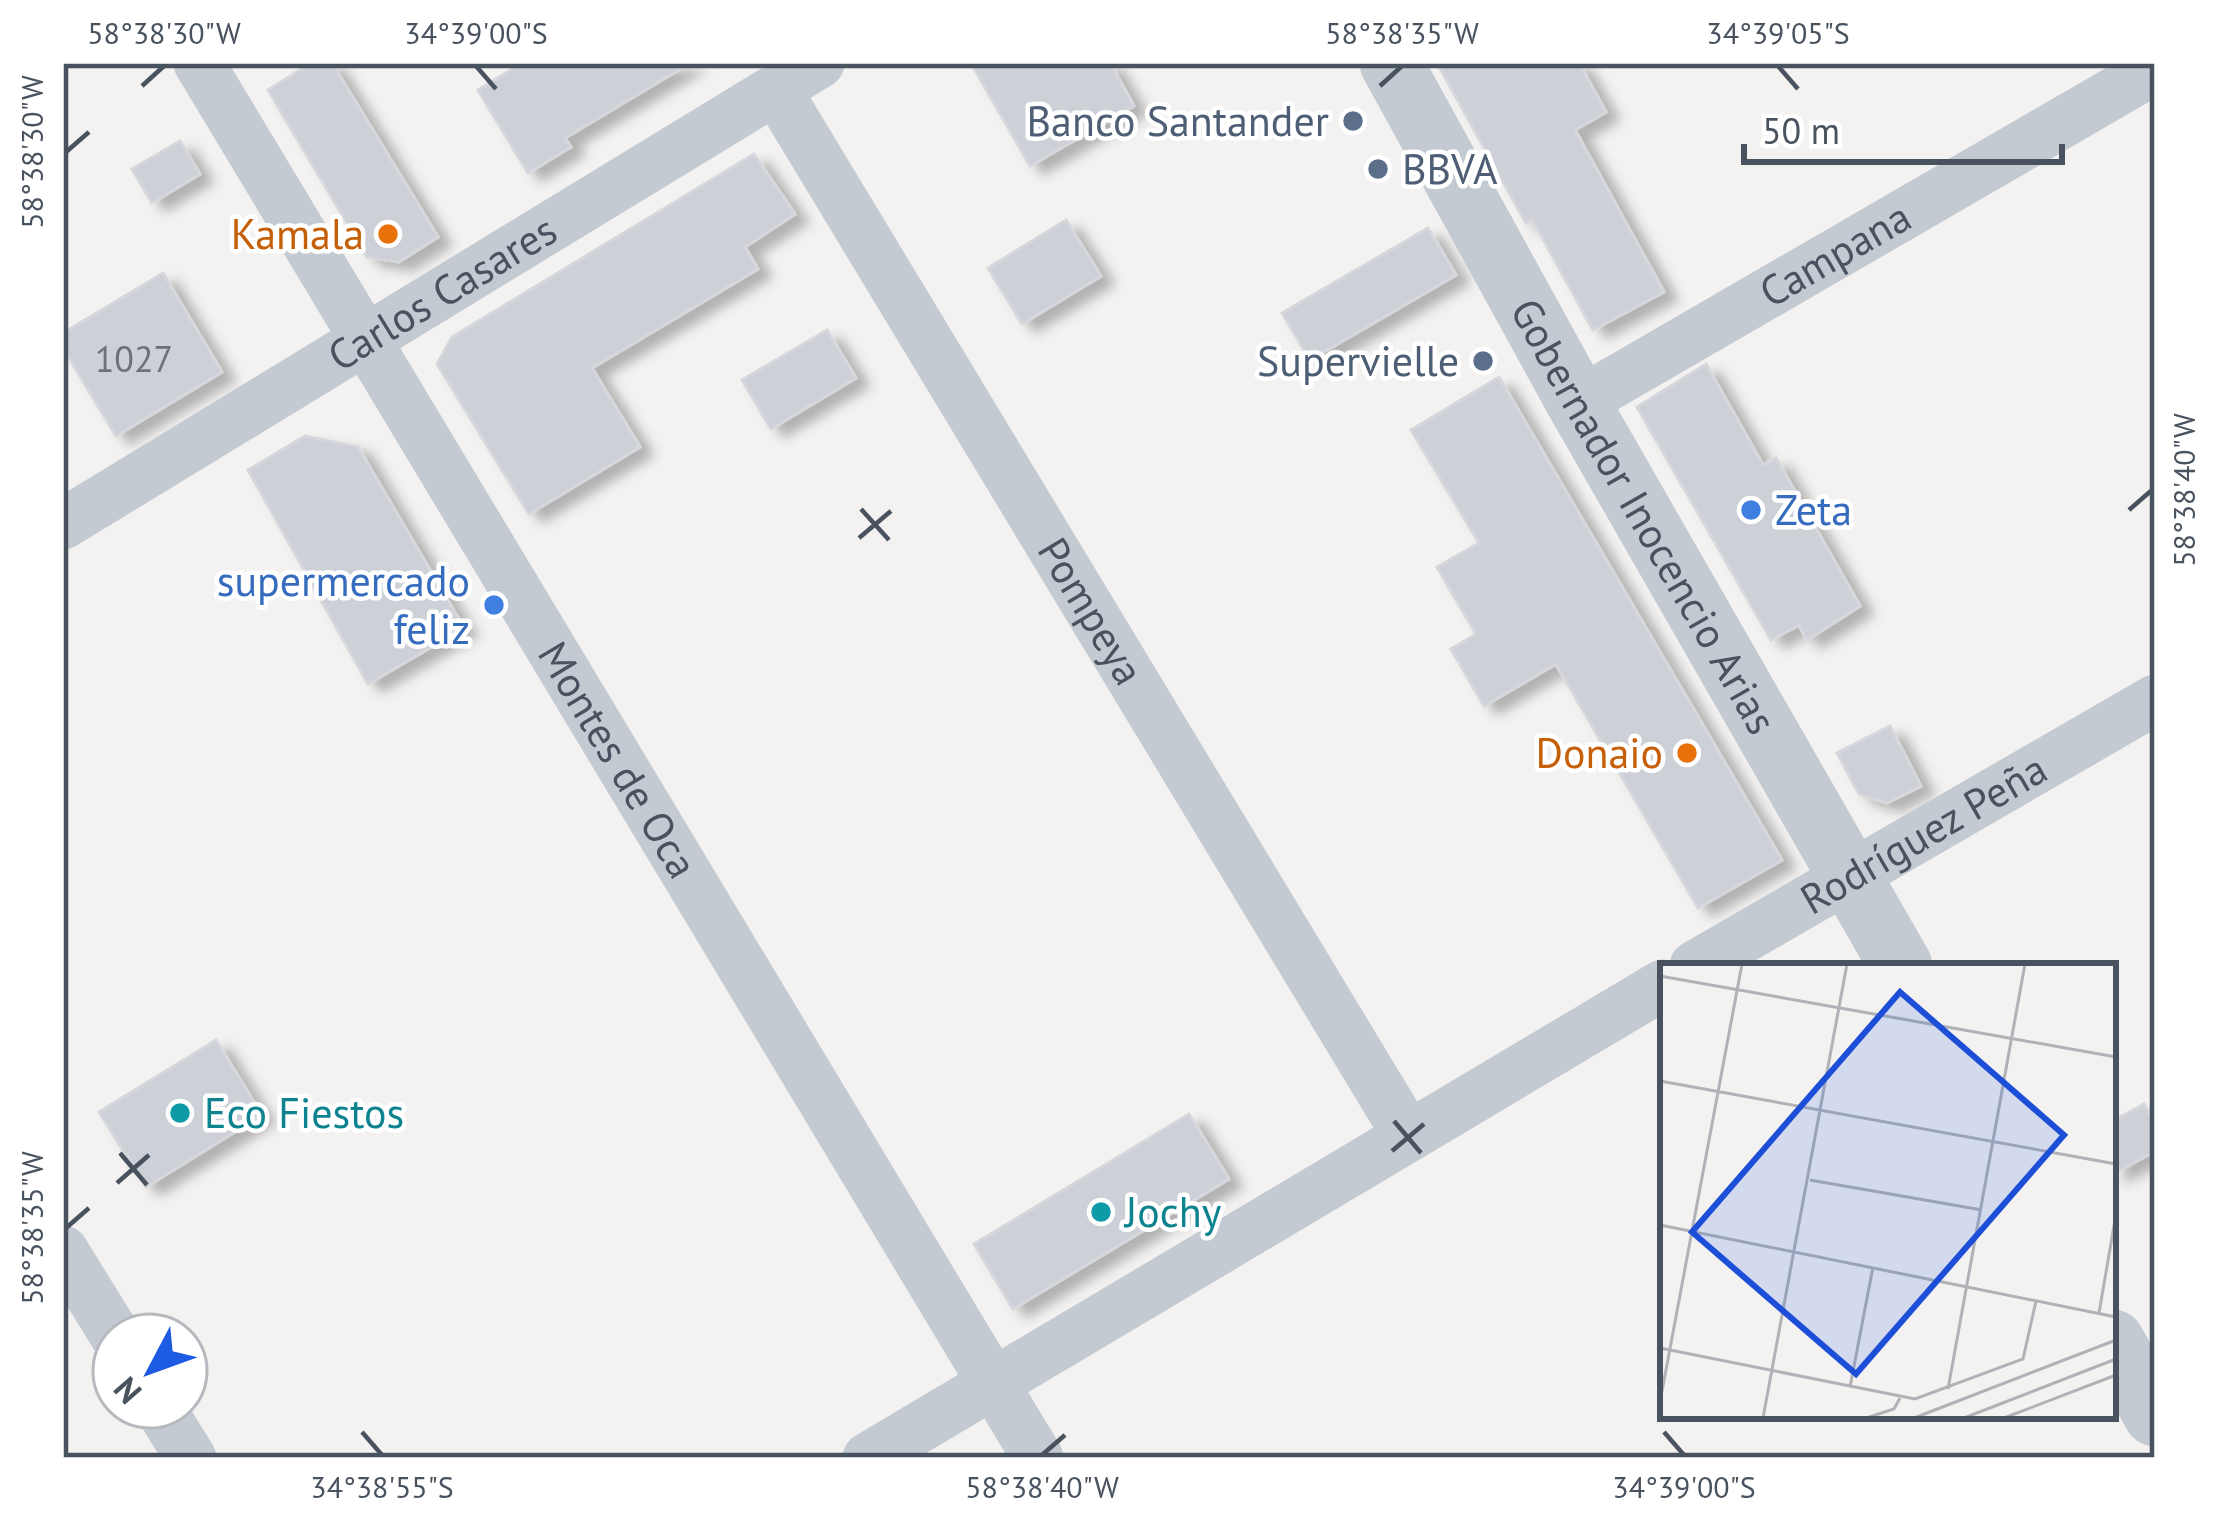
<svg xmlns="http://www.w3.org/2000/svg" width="2218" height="1521" font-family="'PT Sans',sans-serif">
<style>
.building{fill:#cdd0d7;stroke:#d6d7dc;stroke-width:3;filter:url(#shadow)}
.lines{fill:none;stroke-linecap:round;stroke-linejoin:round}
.minor{stroke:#c3cad2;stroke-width:51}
.tertiary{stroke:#c3cad2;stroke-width:63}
.ticks{fill:none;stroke:#49525f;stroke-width:4.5}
.service-dot{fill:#5c6f8a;stroke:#fff;stroke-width:4.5}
.food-dot{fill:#e8710a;stroke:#fff;stroke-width:4.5}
.shop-dot{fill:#3f7fe0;stroke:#fff;stroke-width:4.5}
.culture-dot{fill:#0f9aa8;stroke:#fff;stroke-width:4.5}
.labels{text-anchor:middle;stroke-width:9;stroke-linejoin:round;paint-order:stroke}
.number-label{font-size:36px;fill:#6a727d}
.service-label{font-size:42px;fill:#4e5e75;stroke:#fff;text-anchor:end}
.food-label{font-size:42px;fill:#c56008;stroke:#fff;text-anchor:end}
.street-label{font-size:42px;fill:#49525f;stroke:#fff}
.shop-label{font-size:42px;fill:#366cbe;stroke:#fff;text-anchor:start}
.culture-label{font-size:42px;fill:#0d838f;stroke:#fff;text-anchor:start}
.inset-road{fill:none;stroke:#b0b2b7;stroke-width:3}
.view{fill:#1d4ed8;fill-opacity:0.15;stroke:#1d4ed8;stroke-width:6}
.inset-edge{fill:none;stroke:#49525f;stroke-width:6}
.neatline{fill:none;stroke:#49525f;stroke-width:4.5}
.ticks-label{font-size:30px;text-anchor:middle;fill:#49525f}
</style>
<defs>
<filter id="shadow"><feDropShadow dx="13" dy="8" stdDeviation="6" flood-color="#0004"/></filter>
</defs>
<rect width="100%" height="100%" fill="#f4f2f1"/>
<path class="building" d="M 311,63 L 332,63 L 438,237 L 399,262 L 367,257 L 268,90 Z
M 522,63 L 690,63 L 565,138 L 571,147 L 528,173 L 478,90 Z
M 971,63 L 1110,63 L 1134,106 L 1030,166 Z
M 1437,63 L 1579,63 L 1606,112 L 1575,130 L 1664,292 L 1593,330 L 1532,219 L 1526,223 Z
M 180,141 L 200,174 L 152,203 L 132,169 Z
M 754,154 L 795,214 L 745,247 L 758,269 L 592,368 L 640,447 L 529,514 L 437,364 L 452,337 Z
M 1066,220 L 1101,276 L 1022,324 L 988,268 Z
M 1428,228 L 1456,275 L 1310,360 L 1282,313 Z
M 163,273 L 222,372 L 116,436 L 63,348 L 63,333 Z
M 827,330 L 856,378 L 771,429 L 742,380 Z
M 1706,364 L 1763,465 L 1776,458 L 1860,606 L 1807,640 L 1799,625 L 1771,640 L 1637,407 Z
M 1499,377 L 1782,860 L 1698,908 L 1556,664 L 1484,706 L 1451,649 L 1476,634 L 1437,567 L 1479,543 L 1411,430 Z
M 305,436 L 358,447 L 464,628 L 368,684 L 248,470 Z
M 1890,726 L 1921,786 L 1887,803 L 1859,794 L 1837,753 Z
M 216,1040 L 262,1115 L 146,1187 L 99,1112 Z
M 2144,1104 L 2155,1125 L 2155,1151 L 2113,1174 L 2113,1121 Z
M 1189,1114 L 1229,1179 L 1013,1309 L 974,1244 Z"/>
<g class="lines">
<g class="minor">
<path id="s1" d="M 199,63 L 1038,1458"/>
<path id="s2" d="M 776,90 L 1407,1134"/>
<path id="s3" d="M 1578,403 L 2155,69"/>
<path id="s4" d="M 63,524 L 819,63"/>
<path id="s5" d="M 1695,966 L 2155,700"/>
<path d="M 63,1251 L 115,1335"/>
<path d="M 159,1407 L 191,1458"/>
<path d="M 868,1458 L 1663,985"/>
</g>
<g class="tertiary">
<path id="s6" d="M 1391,63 L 1578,403 L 1901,966"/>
<path d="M 2113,1341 L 2155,1415"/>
</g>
</g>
<path class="ticks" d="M 476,66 L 496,89M 1778,66 L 1798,89M 142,86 L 164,66M 1380,86 L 1402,66M 66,152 L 89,132M 861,509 L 889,540M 2129,510 L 2152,490M 859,538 L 891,511M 1394,1121 L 1421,1153M 1392,1151 L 1424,1124M 120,1153 L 147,1185M 117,1183 L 149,1155M 66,1228 L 89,1208M 362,1432 L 382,1455M 1664,1432 L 1684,1455M 1042,1455 L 1065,1435"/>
<g class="service-dot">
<circle cx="1353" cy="121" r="12"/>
<circle cx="1378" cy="169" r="12"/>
<circle cx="1483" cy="361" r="12"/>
</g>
<g class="food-dot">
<circle cx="388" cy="234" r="12"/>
<circle cx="1687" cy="753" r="12"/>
</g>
<g class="shop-dot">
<circle cx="1751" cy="510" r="12"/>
<circle cx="494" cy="605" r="12"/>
</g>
<g class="culture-dot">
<circle cx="180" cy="1113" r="12"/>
<circle cx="1101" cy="1212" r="12"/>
</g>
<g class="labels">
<g class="number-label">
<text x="134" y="372">1027</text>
</g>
<g class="service-label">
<text x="1329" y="136">Banco Santander</text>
<text x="1402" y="184" text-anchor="start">BBVA</text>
<text x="1459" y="376">Supervielle</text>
</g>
<g class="food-label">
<text x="364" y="249">Kamala</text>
<text x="1663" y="768">Donaio</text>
</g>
<g class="street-label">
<text dy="15" stroke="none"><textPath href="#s3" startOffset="297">Campana</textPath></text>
<text dy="15" stroke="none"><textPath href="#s4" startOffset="444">Carlos Casares</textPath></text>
<text dy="15" stroke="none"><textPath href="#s6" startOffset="519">Gobernador Inocencio Arias</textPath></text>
<text dy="15" stroke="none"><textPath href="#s2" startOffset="609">Pompeya</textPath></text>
<text dy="15" stroke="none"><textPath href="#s1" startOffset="813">Montes de Oca</textPath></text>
<text dy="15" stroke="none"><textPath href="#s5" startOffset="264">Rodríguez Peña</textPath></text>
</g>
<g class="shop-label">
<text x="1775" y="525">Zeta</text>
<text x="470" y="596" text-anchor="end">supermercado<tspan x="470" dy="48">feliz</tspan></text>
</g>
<g class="culture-label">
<text x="204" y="1128">Eco Fiestos</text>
<text x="1125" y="1227">Jochy</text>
</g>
</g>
<g transform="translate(1660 963)">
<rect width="456" height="456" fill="#f4f2f1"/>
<path class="inset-road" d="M 0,13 L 456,94M 0,118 L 456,201M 150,217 L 322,247M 0,262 L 456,354M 439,350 L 456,251M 0,385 L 255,436 L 363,396 L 376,338M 190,424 L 213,304M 288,426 L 365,1M 0,439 L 82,1M 103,455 L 187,1M 206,455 L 234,446 L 240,435M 254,455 L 456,377M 304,455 L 456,396M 344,455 L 456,412"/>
<path class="view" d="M 240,29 L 404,172 L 196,411 L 32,269 Z"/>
<rect width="456" height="456" class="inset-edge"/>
</g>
<rect width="2218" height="1521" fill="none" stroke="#ffffff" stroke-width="132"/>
<g transform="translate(150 1371) rotate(229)"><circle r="57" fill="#ffffff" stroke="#b6babf" stroke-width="3"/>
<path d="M0-9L21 45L0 30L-21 45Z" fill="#1d5ce2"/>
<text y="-18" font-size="33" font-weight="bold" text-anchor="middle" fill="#49525f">N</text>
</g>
<path d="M1744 144v18h318v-18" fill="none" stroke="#49525f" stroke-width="6"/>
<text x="1762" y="144" font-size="36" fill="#49525f" stroke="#ffffff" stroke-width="9" paint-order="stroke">50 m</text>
<rect x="66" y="66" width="2086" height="1389" class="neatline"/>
<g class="ticks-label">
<text x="164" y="44">58°38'30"W</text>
<text x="476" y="44">34°39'00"S</text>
<text x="1402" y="44">58°38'35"W</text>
<text x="1778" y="44">34°39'05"S</text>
<text transform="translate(33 152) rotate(-90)" y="10">58°38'30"W</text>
<text transform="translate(2185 490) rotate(-90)" y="10">58°38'40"W</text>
<text transform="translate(33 1228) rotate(-90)" y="10">58°38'35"W</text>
<text x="382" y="1498">34°38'55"S</text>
<text x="1042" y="1498">58°38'40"W</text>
<text x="1684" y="1498">34°39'00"S</text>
</g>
</svg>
